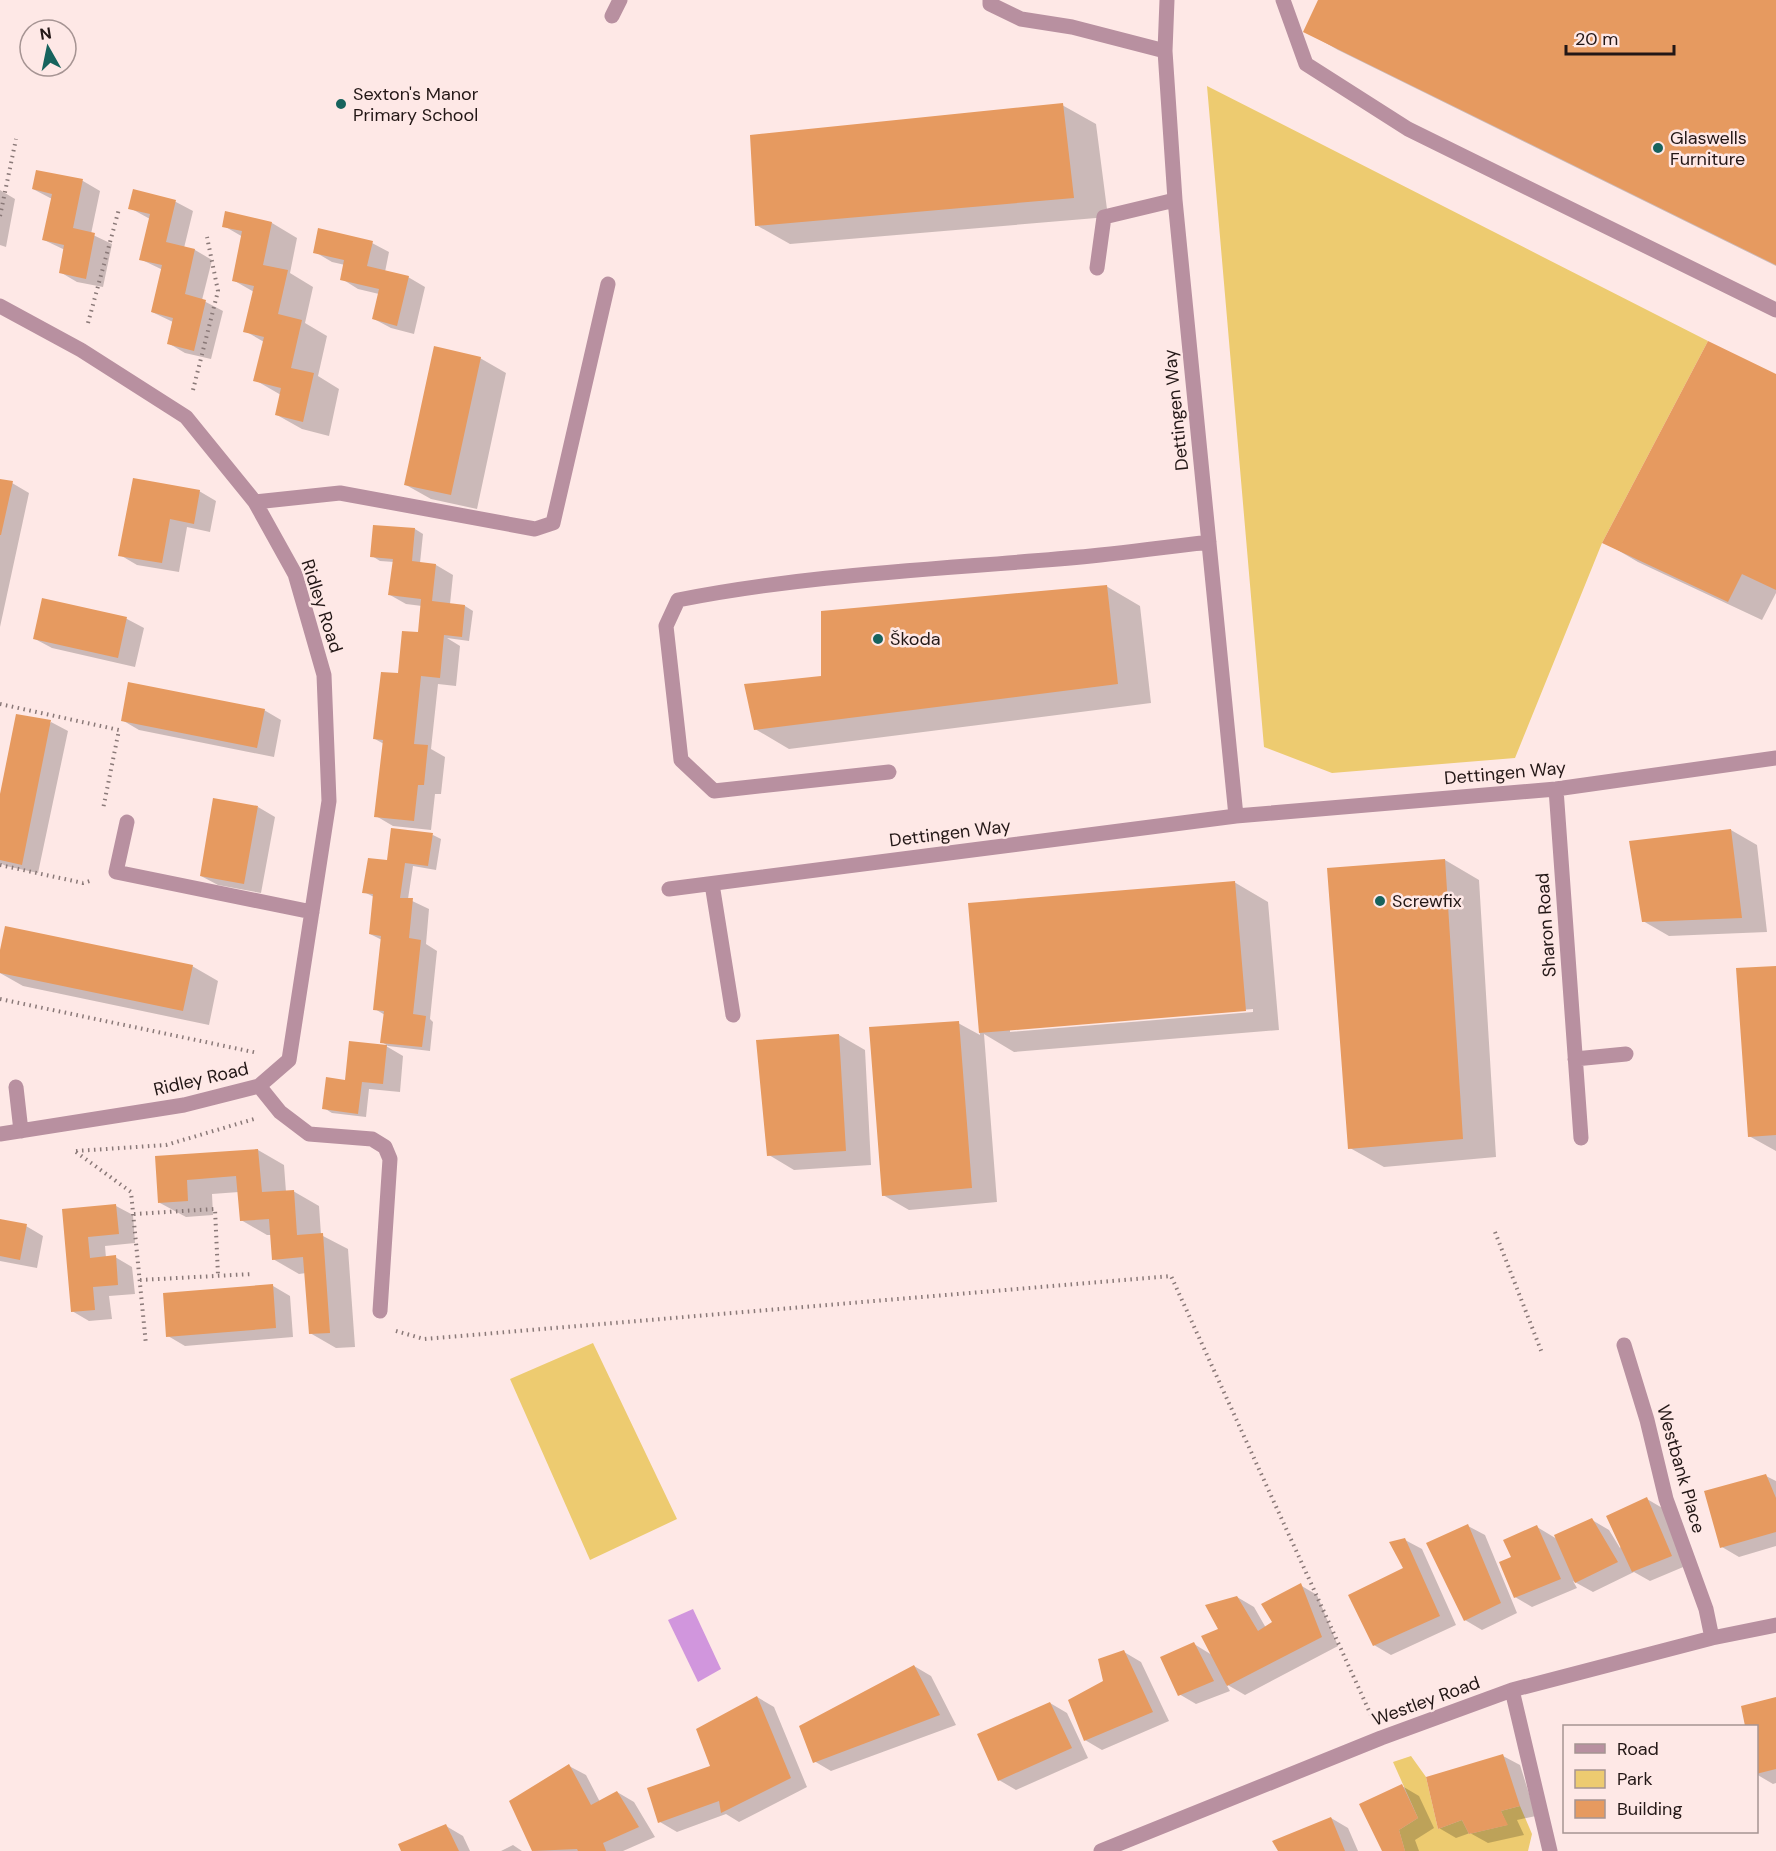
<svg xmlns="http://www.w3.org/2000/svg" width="1776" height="1851" font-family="'DM Sans',sans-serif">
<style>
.green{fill:#edcb70}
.water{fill:#d196dd}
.shadow{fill:#0003;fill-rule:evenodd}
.building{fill:#e69a60}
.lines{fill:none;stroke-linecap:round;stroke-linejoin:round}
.path{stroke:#8a7978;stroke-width:4;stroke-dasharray:1.5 4.5;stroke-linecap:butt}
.minor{stroke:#b890a0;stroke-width:15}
.poi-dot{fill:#17635d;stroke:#fee8e6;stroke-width:2}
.labels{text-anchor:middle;stroke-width:5;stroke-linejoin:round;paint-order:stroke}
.poi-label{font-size:18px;fill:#231716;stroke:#fee8e6;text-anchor:start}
.street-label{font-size:18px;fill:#231716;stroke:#fee8e6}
</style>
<rect width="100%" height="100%" fill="#fee8e6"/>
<path class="green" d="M 1207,86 L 1708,341 L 1602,543 L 1515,758 L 1332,773 L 1264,747 Z
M 593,1343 L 677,1519 L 590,1560 L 510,1379 Z
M 1411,1756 L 1426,1777 L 1438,1829 L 1462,1820 L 1469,1834 L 1507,1825 L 1501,1811 L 1520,1806 L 1532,1834 L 1528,1851 L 1405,1851 L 1399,1830 L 1418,1818 L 1393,1762 Z"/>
<path class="water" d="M 693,1609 L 721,1669 L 698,1682 L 668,1620 Z"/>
<path class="shadow" d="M 1320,0 L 1776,0 L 1776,266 L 1338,50 L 1305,31 Z
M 1062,105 L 1096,124 L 1108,217 L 790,244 L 756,225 Z
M 37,172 L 83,181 L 100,191 L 91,234 L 112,244 L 103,287 L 77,282 L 60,272 L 65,250 L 44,240 L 52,199 L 33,189 Z
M 0,190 L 15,199 L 6,247 L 0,245 Z
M 134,191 L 176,202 L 193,211 L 184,248 L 195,250 L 212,260 L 202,300 L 223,311 L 211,359 L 185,353 L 168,343 L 173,322 L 152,312 L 163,270 L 140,259 L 150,219 L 130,208 Z
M 226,213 L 272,223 L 297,238 L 290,273 L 313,287 L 305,323 L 327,336 L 318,376 L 339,389 L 329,436 L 302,429 L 277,415 L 281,395 L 255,380 L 264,342 L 245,331 L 254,292 L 233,280 L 243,237 L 224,226 Z
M 372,243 L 389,252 L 385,272 L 408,277 L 425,287 L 414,334 L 391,328 L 374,319 L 379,294 L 358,289 L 342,279 L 345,265 L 332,262 L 315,252 Z
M 480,358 L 506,373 L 477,509 L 431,499 L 406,485 Z
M 1776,376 L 1776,593 L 1762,620 L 1638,562 L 1604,542 Z
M 0,480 L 12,483 L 29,493 L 0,627 Z
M 199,491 L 216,501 L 210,532 L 187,527 L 179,572 L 137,565 L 120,555 Z
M 415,529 L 423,534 L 420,563 L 436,565 L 453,575 L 450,604 L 465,606 L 473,611 L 469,641 L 447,638 L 460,646 L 456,686 L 438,684 L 431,749 L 445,757 L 441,794 L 435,794 L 431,830 L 393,826 L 376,816 L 384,744 L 375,739 L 399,675 L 424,635 L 422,606 L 406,604 L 390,595 L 394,562 L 380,561 L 372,556 Z
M 1106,586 L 1140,606 L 1151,703 L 789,749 L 755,729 Z
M 43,600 L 127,619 L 144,628 L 135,667 L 52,648 L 35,639 Z
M 264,710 L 281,720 L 274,757 L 139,730 L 122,720 Z
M 51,722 L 68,731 L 38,873 L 6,866 L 0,863 L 0,801 Z
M 258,807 L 275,817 L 261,893 L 218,885 L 201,876 Z
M 1731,830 L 1757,845 L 1767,932 L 1669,936 L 1643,921 Z
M 433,835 L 441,839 L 436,870 L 413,866 L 408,899 L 429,909 L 426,944 L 437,951 L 430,1019 L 433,1022 L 430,1051 L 388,1046 L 382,1042 L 385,1015 L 375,1009 L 382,940 L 370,934 L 374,897 L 364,892 L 388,862 Z
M 1445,860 L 1479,880 L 1496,1157 L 1384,1167 L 1350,1148 Z
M 1234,882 L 1268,902 L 1279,1030 L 1014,1052 L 984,1034 L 997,1202 L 909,1210 L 883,1195 L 958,1023 L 980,1035 L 969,904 ZM 1253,1009 L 1253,1012 L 1010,1032 L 1010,1029 Z
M 0,957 L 192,966 L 218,981 L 209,1025 L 23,986 L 0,973 Z
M 1776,967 L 1776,1151 L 1749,1136 Z
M 839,1035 L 865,1050 L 871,1165 L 794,1170 L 769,1155 Z
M 386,1046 L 403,1056 L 400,1092 L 369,1089 L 366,1117 L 332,1113 L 324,1108 Z
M 258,1150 L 284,1165 L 286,1192 L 293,1191 L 319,1206 L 321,1235 L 348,1249 L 355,1347 L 336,1348 L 310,1333 L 306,1273 L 299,1274 L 273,1259 L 272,1235 L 267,1235 L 241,1220 L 239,1192 L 212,1194 L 213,1215 L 186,1217 L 160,1203 L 157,1158 Z
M 116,1206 L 133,1215 L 135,1243 L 105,1246 L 106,1258 L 115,1257 L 132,1267 L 135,1294 L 109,1296 L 112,1319 L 89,1321 L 72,1311 L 63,1210 Z
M 0,1221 L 26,1226 L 43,1236 L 37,1268 L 0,1261 Z
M 273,1286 L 290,1296 L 293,1337 L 185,1346 L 168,1336 Z
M 1766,1476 L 1776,1481 L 1776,1546 L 1739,1557 L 1722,1547 Z
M 1647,1499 L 1664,1509 L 1688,1565 L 1650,1581 L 1634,1572 L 1593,1592 L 1573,1581 L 1577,1588 L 1532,1607 L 1515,1597 L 1513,1557 L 1537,1527 L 1557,1539 L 1592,1520 L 1609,1530 L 1620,1548 Z
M 1468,1526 L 1485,1535 L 1517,1613 L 1482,1630 L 1465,1620 Z
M 1405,1540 L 1422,1549 L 1456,1625 L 1391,1655 L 1374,1645 L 1406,1569 Z
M 1300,1585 L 1317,1595 L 1338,1646 L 1245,1695 L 1226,1684 L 1230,1691 L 1196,1704 L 1179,1694 L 1194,1644 L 1212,1655 L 1221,1629 L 1237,1597 L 1254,1607 L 1266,1628 L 1274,1622 Z
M 1124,1652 L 1141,1662 L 1169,1721 L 1102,1750 L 1085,1740 L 1105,1682 Z
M 914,1666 L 931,1676 L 956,1725 L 831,1771 L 814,1761 Z
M 757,1697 L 774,1707 L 807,1787 L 739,1822 L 726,1814 L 677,1832 L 660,1822 L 712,1767 Z
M 1776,1699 L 1776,1783 L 1773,1784 L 1756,1774 L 1756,1726 L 1747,1726 L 1743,1707 Z
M 1050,1703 L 1067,1713 L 1088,1758 L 1016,1790 L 999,1780 Z
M 1503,1756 L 1520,1765 L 1536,1816 L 1517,1820 L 1524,1835 L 1488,1843 L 1470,1833 L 1456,1838 L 1439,1828 Z
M 569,1766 L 586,1775 L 600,1802 L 617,1792 L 634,1802 L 655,1837 L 623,1851 L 534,1851 L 511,1802 Z
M 1402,1786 L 1419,1796 L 1434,1828 L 1415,1840 L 1419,1851 L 1384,1851 Z
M 1331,1818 L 1348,1828 L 1358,1851 L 1280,1851 Z
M 446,1826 L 463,1836 L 470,1851 L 402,1851 Z
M 513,1845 L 522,1851 L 501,1851 Z"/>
<path class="building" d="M 1318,0 L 1776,0 L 1776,265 L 1303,32 Z
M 1063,103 L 1074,198 L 755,226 L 750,135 Z
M 36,170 L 83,179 L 73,228 L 95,233 L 86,279 L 59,273 L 64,245 L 42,240 L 52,194 L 32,189 Z
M 133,189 L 176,200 L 166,242 L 195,249 L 185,294 L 206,300 L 194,351 L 167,344 L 173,318 L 151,312 L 162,265 L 139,260 L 150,214 L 128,209 Z
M 225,211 L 272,222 L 263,265 L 288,270 L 278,314 L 302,320 L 291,368 L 314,373 L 303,422 L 275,415 L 281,388 L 253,381 L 264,337 L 243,332 L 254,286 L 232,281 L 242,231 L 222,227 Z
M 318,228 L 373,241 L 367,266 L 409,276 L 397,326 L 372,319 L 379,289 L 340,280 L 344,260 L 313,253 Z
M 1708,341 L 1776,374 L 1776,590 L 1742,574 L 1728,602 L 1602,543 Z
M 434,346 L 481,357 L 451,495 L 404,485 Z
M 133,478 L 200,490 L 194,524 L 170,519 L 162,563 L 118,556 Z
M 0,479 L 13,481 L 1,535 L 0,535 Z
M 373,525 L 415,528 L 412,561 L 436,564 L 432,601 L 465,605 L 462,637 L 444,635 L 440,678 L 421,676 L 414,744 L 428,745 L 424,785 L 418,785 L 414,821 L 374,817 L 383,740 L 373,739 L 381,672 L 398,673 L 402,631 L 418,632 L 421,599 L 388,595 L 393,559 L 370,557 Z
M 1107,585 L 1118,684 L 754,730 L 744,684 L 821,676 L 821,611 Z
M 42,598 L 127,617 L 118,658 L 33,639 Z
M 128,682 L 265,709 L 257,748 L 121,721 Z
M 16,714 L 51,720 L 22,865 L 0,860 L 0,794 Z
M 213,798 L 258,806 L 244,884 L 200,876 Z
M 391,828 L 433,833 L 428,866 L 405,863 L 400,898 L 413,898 L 409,938 L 421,940 L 413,1014 L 426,1016 L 422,1047 L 380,1043 L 384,1011 L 373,1010 L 381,936 L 369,934 L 373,894 L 362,893 L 368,858 L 387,860 Z
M 1731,829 L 1742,918 L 1642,922 L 1629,841 Z
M 1445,859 L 1463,1139 L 1348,1149 L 1327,868 Z
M 1235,881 L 1246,1011 L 979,1033 L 968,903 Z
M 5,926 L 193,965 L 183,1011 L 0,973 L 0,950 Z
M 1776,966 L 1776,1135 L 1748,1137 L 1736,968 Z
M 959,1021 L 972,1188 L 882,1196 L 869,1027 Z
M 839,1034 L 846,1151 L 767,1156 L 756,1040 Z
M 349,1041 L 387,1045 L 383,1084 L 362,1082 L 358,1114 L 322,1109 L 326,1077 L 345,1080 Z
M 258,1149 L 262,1192 L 294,1190 L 297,1235 L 323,1233 L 330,1333 L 309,1334 L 303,1257 L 272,1260 L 269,1219 L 240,1221 L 236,1176 L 187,1180 L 188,1201 L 158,1203 L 155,1156 Z
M 116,1204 L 119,1234 L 88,1237 L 90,1258 L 116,1255 L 118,1285 L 93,1287 L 95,1310 L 71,1312 L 62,1209 Z
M 0,1219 L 27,1224 L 20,1260 L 0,1256 Z
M 273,1284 L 276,1328 L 166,1337 L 163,1293 Z
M 1766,1474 L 1776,1498 L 1776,1532 L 1720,1548 L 1704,1491 Z
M 1647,1497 L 1672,1556 L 1632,1572 L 1606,1516 Z
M 1592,1518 L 1618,1562 L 1575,1583 L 1554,1535 Z
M 1468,1524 L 1501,1603 L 1464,1621 L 1426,1543 Z
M 1537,1525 L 1561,1579 L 1514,1598 L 1499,1562 L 1511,1557 L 1503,1540 Z
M 1405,1538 L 1440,1616 L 1373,1646 L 1348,1595 L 1403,1568 L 1389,1542 Z
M 1301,1583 L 1322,1637 L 1227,1686 L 1201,1636 L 1218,1629 L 1205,1605 L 1237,1596 L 1258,1631 L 1272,1622 L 1261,1604 Z
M 1194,1642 L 1214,1681 L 1178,1696 L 1160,1657 Z
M 1124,1650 L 1153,1712 L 1084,1741 L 1068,1700 L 1103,1681 L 1098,1659 Z
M 914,1665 L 940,1715 L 813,1763 L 799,1726 Z
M 757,1696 L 791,1778 L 721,1813 L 719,1801 L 658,1823 L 647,1788 L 710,1766 L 696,1729 Z
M 1776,1697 L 1776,1769 L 1756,1774 L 1756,1726 L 1745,1726 L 1741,1706 Z
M 1050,1702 L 1072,1748 L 998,1781 L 977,1734 Z
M 1503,1754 L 1520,1806 L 1501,1811 L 1508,1825 L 1469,1834 L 1462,1820 L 1438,1829 L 1426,1777 Z
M 569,1764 L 591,1805 L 617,1791 L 639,1827 L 603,1843 L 606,1851 L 578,1851 L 577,1849 L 532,1851 L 509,1801 Z
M 1402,1784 L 1418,1818 L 1399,1830 L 1405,1851 L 1382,1851 L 1359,1804 Z
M 1331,1817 L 1345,1851 L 1278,1851 L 1272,1841 Z
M 446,1824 L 459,1851 L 401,1851 L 398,1844 Z"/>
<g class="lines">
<path class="path" d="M 0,216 L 16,139
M 88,323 L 119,209
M 193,390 L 218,291 L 207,237
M 0,704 L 119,730 L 103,809
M 0,865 L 83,883 L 93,880
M 0,999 L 258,1053
M 76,1151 L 166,1145 L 254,1119
M 76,1152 L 131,1192 L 146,1345
M 134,1214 L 215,1209 L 218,1275
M 1495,1232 L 1542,1353
M 140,1280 L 252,1274
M 396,1331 L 424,1339 L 1171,1276 L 1371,1715"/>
<path class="minor" d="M 990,0 L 990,4 L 1021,19 L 1072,27 L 1165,51
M 1167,0 L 1165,51 L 1175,200 L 1236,816
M 1283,0 L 1306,64 L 1408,129 L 1776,310
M 612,16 L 620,0
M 1097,268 L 1104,217 L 1175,200
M 0,306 L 81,350 L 186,417 L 255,502 L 295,574 L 324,675 L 329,801 L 289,1060 L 259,1086 L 184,1105 L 0,1134
M 255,502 L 340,493 L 535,529 L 553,523 L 608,284
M 889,772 L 714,791 L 681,760 L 666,626 L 678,600 C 814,573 953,569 1091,556 C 1130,552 1169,547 1209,542
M 1556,789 L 1581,1138
M 127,822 L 116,872 L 312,912
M 712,884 L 733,1015
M 669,889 L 1236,816 L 1556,789 L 1776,758
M 1575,1059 L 1626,1054
M 259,1086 L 280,1112 L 309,1134 L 372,1139 L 385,1147 L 390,1159 L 380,1311
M 16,1087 L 21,1131
M 1624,1345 L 1647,1420 L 1666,1499 L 1706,1609 L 1712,1638
M 1512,1690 L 1550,1851
M 1101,1851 L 1381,1738 L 1512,1690 L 1712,1638 L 1776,1625"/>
</g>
<g class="poi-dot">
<circle cx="341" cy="104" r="6"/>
<circle cx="1658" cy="148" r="6"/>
<circle cx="878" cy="639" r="6"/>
<circle cx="1380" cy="901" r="6"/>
</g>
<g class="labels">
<g class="poi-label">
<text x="353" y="100">Sexton's Manor<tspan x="353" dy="21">Primary School</tspan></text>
<text x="1670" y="144">Glaswells<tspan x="1670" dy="21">Furniture</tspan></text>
<text x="890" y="645">Škoda</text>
<text x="1392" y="907">Screwfix</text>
</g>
<g class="street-label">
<text transform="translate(1176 410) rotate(-96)" y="6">Dettingen Way</text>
<text transform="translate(322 606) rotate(72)" y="6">Ridley Road</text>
<text transform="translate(1505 773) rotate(-5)" y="6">Dettingen Way</text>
<text transform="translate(950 833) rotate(-7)" y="6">Dettingen Way</text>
<text transform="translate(1546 925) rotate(-94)" y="6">Sharon Road</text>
<text transform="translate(201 1079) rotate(-13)" y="6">Ridley Road</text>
<text transform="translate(1681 1469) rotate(74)" y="6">Westbank Place</text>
<text transform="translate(1426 1701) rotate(-20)" y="6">Westley Road</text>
</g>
</g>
<rect x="1563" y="1725" width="195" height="108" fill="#fee8e6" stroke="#a69493" stroke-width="1.5"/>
<rect x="1575" y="1744" width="30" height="9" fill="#b890a0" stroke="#a69493" stroke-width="1.5"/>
<text x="1617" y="1755" font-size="18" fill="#231716">Road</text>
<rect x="1575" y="1770" width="30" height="18" fill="#edcb70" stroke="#a69493" stroke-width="1.5"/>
<text x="1617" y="1785" font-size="18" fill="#231716">Park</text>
<rect x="1575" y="1800" width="30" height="18" fill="#e69a60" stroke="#a69493" stroke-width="1.5"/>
<text x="1617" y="1815" font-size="18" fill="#231716">Building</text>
<g transform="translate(48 48) rotate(351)"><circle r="28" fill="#fee8e6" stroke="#a69493" stroke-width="1.5"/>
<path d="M0-4.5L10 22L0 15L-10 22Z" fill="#17635d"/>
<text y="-9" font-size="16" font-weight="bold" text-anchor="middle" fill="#231716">N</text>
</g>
<path d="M1566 45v9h108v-9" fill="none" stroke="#231716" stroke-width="3"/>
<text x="1575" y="45" font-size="18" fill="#231716" stroke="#fee8e6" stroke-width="4.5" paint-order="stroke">20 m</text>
</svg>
